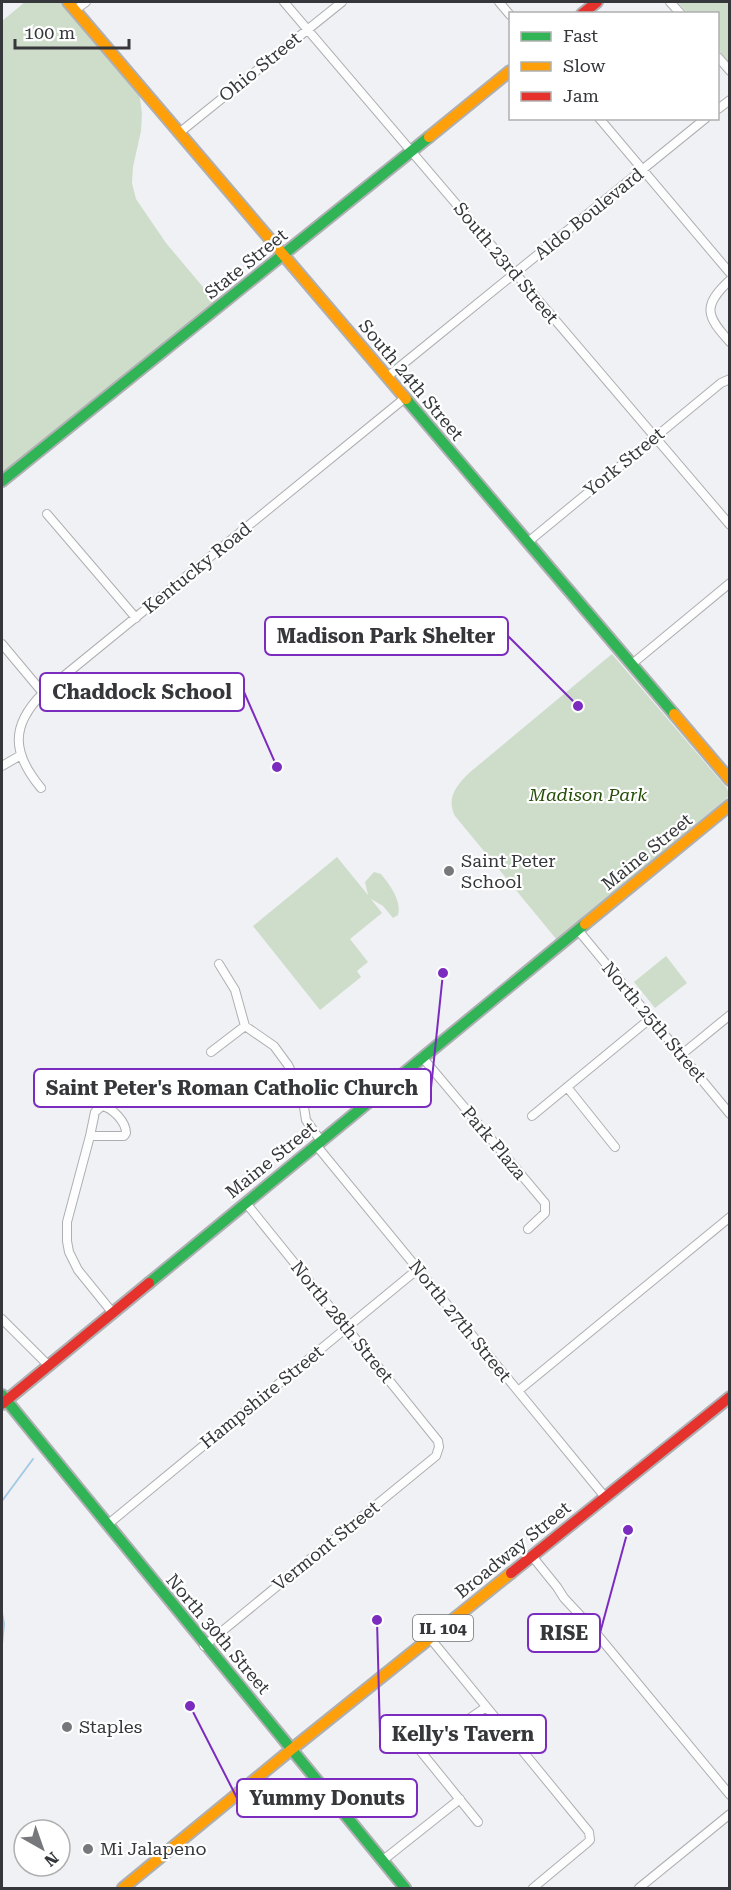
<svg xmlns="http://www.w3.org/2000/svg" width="731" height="1890" font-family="'Roboto Serif',serif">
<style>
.green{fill:#ceddca}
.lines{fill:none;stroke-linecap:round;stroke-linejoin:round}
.stream{stroke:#a4cbe4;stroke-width:2}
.street-casing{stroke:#aeafb2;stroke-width:10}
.fast-casing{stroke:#aeafb2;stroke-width:14}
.slow-casing{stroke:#aeafb2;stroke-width:14}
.jam-casing{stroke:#aeafb2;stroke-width:14}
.street{stroke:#fdfdfe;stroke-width:8}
.fast{stroke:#30b455;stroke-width:10}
.slow{stroke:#ff9f0a;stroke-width:10}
.jam{stroke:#e5322d;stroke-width:10}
.poi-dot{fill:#77787b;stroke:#fff;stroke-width:2}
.labels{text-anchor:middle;stroke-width:4.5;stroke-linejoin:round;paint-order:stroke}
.shield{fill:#fff;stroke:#727375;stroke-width:1.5}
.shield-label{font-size:16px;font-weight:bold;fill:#36373a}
.street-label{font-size:18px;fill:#36373a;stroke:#fff}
.park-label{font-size:18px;font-style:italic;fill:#244d07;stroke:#fff}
.poi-label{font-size:18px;fill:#36373a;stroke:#fff;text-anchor:start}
.leader{fill:none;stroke:#7b2cbf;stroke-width:2}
.callout-dot{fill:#7b2cbf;stroke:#fff;stroke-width:2}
.callout{fill:#fff;stroke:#7b2cbf;stroke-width:2}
.callout-label{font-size:20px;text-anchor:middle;font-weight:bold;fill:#36373a}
</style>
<rect width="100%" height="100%" fill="#f0f1f5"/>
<path class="green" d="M 25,2 L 68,2 L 131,77 L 140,98 L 142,114 L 141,131 L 133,167 L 132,183 L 136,199 L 166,243 L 219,306 L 2,481 L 2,21 Z
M 677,2 L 729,2 L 729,63 L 718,49 L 718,14 L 688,13 Z
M 612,654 L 726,787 L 729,793 L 728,797 L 557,940 L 455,816 C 446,798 456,786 469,773 Z
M 337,857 L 368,895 L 365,882 L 374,872 L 381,874 C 390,885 402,901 398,915 L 393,918 L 383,906 L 371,899 L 382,913 L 350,939 L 368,962 L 357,971 L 361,977 L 320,1010 L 253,926 Z
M 666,956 L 687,983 L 655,1008 L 634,982 Z"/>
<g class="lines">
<path class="stream" d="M 2,1501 L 33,1459
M 2,1613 L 4,1624 L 2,1644"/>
<defs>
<path id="street" d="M 284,2 L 730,525
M 499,2 L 510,15
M 670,2 L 681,14
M 75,10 L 86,2
M 718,57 L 730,71
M 718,109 L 730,100
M 599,118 L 730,273
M 179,133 L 342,2
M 730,280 C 702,306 706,316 730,342
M 387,377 L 706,118
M 47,514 L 136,618
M 528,542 L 721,383 L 730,379
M 2,644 L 43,693
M 632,664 L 730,583
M 2,766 L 21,755
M 41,788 C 12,753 10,726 43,693 L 405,398
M 578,930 L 730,1114
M 219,964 L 235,990 L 245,1026 L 274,1046 L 288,1065 L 302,1094 L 306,1120 L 321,1141
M 211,1052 L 245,1026
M 681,1055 L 730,1015
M 422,1057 L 545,1203 L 545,1213 L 528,1229
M 567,1087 L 615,1147
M 102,1106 C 113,1108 126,1122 126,1133 L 124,1136 L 90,1136 L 95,1112 Z
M 532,1116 L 651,1018
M 90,1136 L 67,1222 L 67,1241 L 69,1252 L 78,1270 L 112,1312
M 316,1145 L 605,1497
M 2,1319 L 48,1365
M 518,1391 L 730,1217
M 107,1525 L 418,1269
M 532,1556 L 557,1587 L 564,1598 L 591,1627 L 730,1795
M 430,1638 L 589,1832 L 590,1840 L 587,1843 L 533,1888
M 204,1646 L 436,1456 L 439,1447 L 438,1441 L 246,1203
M 397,1722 L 478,1822
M 421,1752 L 486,1707
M 382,1861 L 460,1799
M 639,1888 L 730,1814"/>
<path id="fast" d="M 406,399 L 674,714
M 2,481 L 429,137
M 149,1283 L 585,924
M 2,1395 L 405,1888"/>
<path id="slow" d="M 68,2 L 406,399
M 429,137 L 510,71
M 674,714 L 730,780
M 585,924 L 730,805
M 123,1888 L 292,1749 L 511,1573"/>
<path id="jam" d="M 582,14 L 597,2
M 2,1404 L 149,1283
M 511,1573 L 730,1397"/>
</defs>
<use href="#street" class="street-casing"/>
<use href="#fast" class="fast-casing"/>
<use href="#slow" class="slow-casing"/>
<use href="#jam" class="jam-casing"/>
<use href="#street" class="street"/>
<use href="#fast" class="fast"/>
<use href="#slow" class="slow"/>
<use href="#jam" class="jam"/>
</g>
<g class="poi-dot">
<circle cx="449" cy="871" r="6"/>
<circle cx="67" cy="1727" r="6"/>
<circle cx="88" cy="1849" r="6"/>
</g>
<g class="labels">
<rect class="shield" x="413" y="1615" width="60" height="26" rx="4.5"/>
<g class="shield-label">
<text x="443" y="1634">IL 104</text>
</g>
<g class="street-label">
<text transform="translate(260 67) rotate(-39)" y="6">Ohio Street</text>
<text transform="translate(589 214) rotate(-39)" y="6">Aldo Boulevard</text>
<text transform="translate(506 263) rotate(50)" y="6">South 23rd Street</text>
<text transform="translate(246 264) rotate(-39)" y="6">State Street</text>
<text transform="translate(411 380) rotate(50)" y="6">South 24th Street</text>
<text transform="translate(624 462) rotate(-39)" y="6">York Street</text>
<text transform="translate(197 568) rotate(-39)" y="6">Kentucky Road</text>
<text transform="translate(647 852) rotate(-39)" y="6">Maine Street</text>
<text transform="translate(654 1022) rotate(50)" y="6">North 25th Street</text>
<text transform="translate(494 1143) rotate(50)" y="6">Park Plaza</text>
<text transform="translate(271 1160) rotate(-39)" y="6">Maine Street</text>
<text transform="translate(460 1321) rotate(51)" y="6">North 27th Street</text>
<text transform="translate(342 1322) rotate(51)" y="6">North 28th Street</text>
<text transform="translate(262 1397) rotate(-39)" y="6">Hampshire Street</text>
<text transform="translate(326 1546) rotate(-39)" y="6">Vermont Street</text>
<text transform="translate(513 1550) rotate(-39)" y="6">Broadway Street</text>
<text transform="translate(218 1634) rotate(50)" y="6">North 30th Street</text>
</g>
<g class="park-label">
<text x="588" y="801">Madison Park</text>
</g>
<g class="poi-label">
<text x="461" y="867">Saint Peter<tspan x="461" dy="21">School</tspan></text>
<text x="79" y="1733">Staples</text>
<text x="100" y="1855">Mi Jalapeno</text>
</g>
</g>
<path class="leader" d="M578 706L508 636M277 767L244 692M443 973L431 1088M628 1530L600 1633M377 1620L380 1734M190 1706L237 1798"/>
<g class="callout-dot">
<circle cx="578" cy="706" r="6"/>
<circle cx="277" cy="767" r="6"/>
<circle cx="443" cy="973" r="6"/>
<circle cx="628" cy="1530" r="6"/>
<circle cx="377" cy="1620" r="6"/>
<circle cx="190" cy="1706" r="6"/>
</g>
<g class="callout">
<rect x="265" y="617" width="243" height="38" rx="6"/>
<rect x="40" y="673" width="204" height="38" rx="6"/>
<rect x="34" y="1069" width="397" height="38" rx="6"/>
<rect x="528" y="1614" width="72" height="38" rx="6"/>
<rect x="380" y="1715" width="166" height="38" rx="6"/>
<rect x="237" y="1779" width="180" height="38" rx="6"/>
</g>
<g class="callout-label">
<text x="386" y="643">Madison Park Shelter</text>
<text x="142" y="699">Chaddock School</text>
<text x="232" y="1095">Saint Peter's Roman Catholic Church</text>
<text x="564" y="1640">RISE</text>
<text x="463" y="1741">Kelly's Tavern</text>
<text x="327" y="1805">Yummy Donuts</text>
</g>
<rect width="731" height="1890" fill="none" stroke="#36373a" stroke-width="6"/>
<rect x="509" y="12" width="210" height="108" fill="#ffffff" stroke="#afafb0" stroke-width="1.5"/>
<rect x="521" y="32" width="30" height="9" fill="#30b455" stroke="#afafb0" stroke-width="1.5"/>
<text x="563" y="42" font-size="18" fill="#36373a">Fast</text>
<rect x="521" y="62" width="30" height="9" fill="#ff9f0a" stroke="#afafb0" stroke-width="1.5"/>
<text x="563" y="72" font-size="18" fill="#36373a">Slow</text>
<rect x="521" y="92" width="30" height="9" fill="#e5322d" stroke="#afafb0" stroke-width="1.5"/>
<text x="563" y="102" font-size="18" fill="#36373a">Jam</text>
<g transform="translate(42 1848) rotate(140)"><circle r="28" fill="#ffffff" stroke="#afafb0" stroke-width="1.5"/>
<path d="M0-4.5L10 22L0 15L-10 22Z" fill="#77787b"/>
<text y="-9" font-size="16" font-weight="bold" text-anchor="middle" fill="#36373a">N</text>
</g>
<path d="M15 39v9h114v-9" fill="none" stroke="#36373a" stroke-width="3"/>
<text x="24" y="39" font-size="18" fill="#36373a" stroke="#ffffff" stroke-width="4.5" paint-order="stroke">100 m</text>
</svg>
